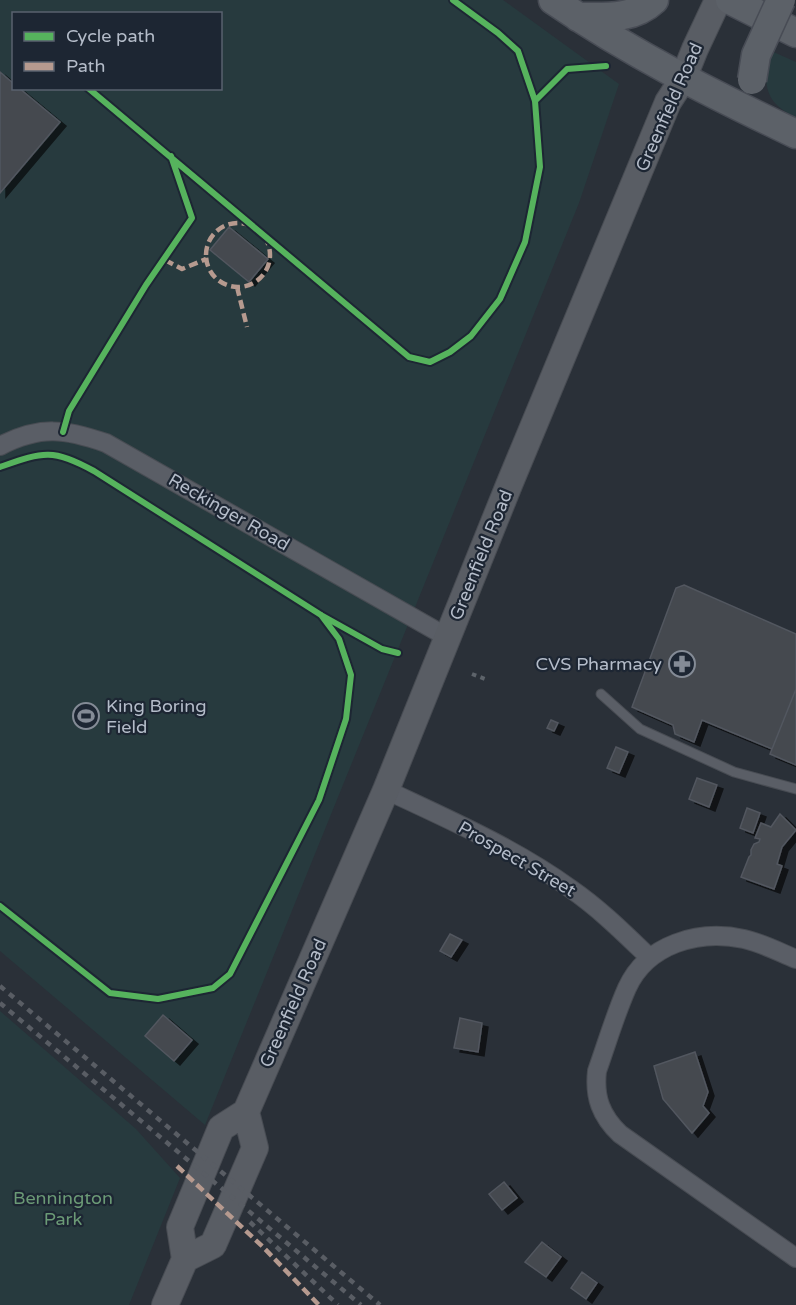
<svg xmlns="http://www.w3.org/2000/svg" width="796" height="1305" font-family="'Varela Round',sans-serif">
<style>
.green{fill:#273a3e;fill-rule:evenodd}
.building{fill:#444950;stroke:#52575f;stroke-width:1.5;filter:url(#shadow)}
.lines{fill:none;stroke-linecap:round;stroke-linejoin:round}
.service-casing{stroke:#484c53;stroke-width:11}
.minor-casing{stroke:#484c53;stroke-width:20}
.secondary-casing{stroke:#484c53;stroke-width:28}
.primary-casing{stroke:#484c55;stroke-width:31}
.path{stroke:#5d636a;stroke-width:4;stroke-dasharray:4.5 4.5;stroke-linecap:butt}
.service{stroke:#5a5e66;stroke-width:9}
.minor{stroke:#5a5e66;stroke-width:18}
.secondary{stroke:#595d64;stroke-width:26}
.primary{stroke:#5c6168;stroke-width:28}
.rail{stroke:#595d64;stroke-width:4.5;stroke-dasharray:6 6;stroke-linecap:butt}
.primary-bridge-casing{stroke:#484c55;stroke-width:31;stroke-linecap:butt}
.primary-bridge{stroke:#5c6168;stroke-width:28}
.quiet{stroke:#b69a8f;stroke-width:4.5;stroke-dasharray:9 4.5;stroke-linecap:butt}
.cycleway-casing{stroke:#1d2633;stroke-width:10}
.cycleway{stroke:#56b35d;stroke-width:6}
.labels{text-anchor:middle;stroke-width:4.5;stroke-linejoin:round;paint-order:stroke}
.street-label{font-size:18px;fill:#b4bcc9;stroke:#1d2633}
.poi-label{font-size:18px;fill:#b4bcc9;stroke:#1d2633;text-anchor:end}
.park-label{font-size:18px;fill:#6b9a76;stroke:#1d2633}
</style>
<defs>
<filter id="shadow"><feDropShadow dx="6" dy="4" stdDeviation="0" flood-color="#0009"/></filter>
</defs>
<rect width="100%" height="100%" fill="#2a3038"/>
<path class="green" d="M 0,0 L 503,0 L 619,84 L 579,203 L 205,1125 L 0,951 ZM 14,14 L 220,14 L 220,88 L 14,88 Z
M 769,50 L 796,62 L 796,117 C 762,102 764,82 769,50 Z
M 0,1011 L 136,1129 L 180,1178 L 129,1305 L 0,1305 Z"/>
<path class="building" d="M 0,72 L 14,84 L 14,88 L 19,88 L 60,122 L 0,193 Z
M 229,227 L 268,259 L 249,282 L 210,250 Z
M 684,585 L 796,634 L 796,689 L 772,749 L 702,720 L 694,742 L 675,734 L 673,725 L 632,707 L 676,588 Z
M 796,689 L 796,765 L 770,754 Z
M 551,720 L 558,723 L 554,731 L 547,728 Z
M 616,747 L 628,752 L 619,773 L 607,768 Z
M 697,778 L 717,785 L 709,807 L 689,799 Z
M 747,808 L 760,813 L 753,833 L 740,828 Z
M 780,814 L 796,830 L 782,847 L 777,864 L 782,866 L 774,889 L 741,877 L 749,857 L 751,855 L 751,850 L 754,844 L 759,842 L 760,839 L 755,838 L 761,823 L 771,827 Z
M 450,934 L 462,940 L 451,957 L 440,951 Z
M 163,1015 L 192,1040 L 174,1061 L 145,1036 Z
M 460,1018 L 482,1023 L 478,1052 L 454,1048 Z
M 695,1052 L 708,1092 L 703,1106 L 709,1113 L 692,1133 L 663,1099 L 654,1066 Z
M 504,1182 L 517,1198 L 502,1210 L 489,1194 Z
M 542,1242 L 561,1257 L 546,1277 L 525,1262 Z
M 582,1272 L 597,1283 L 586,1299 L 571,1288 Z"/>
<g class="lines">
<defs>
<path id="service" d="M 601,694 L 640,729 L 734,772 L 796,789"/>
<path id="minor" d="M 0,446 C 41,425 65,429 106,443 L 447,637
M 386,790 C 450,820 514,848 571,889 C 600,909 625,934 650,958
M 796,959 C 779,952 762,943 744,939 C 699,929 647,944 627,988 C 615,1015 607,1043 597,1071 C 594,1097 601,1116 620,1134 L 796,1258"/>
<path id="secondary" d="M 185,1259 L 213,1245 L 255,1148 L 246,1112
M 165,1305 L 185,1259 L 180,1227 L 221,1128 L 246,1112 L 386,790 L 509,485 L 668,102 L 683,79 L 695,49 L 718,0"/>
<path id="primary" d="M 553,0 C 630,53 712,94 796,134
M 730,0 L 796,33
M 578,17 C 604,17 633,20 654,0"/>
</defs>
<use href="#service" class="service-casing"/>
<use href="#minor" class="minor-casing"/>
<use href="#secondary" class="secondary-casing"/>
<use href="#primary" class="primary-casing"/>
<path class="path" d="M 472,674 L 485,679"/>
<use href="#service" class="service"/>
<use href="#minor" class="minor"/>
<use href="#secondary" class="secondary"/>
<use href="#primary" class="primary"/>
<path class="rail" d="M 0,986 L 380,1305
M 0,1003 L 361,1305
M 250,1222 L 338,1305"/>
<defs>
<path id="primary-bridge" d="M 752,80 L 756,55 L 781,0"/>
</defs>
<use href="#primary-bridge" class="primary-bridge-casing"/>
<use href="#primary-bridge" class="primary-bridge"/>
<path class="quiet" d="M206 255a32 32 0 1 1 64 0a32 32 0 1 1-64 0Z
M 165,260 L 182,269 L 206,259
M 237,287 L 247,327
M 177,1166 L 263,1247 L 319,1305"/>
<defs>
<path id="cycleway" d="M 88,88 L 409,357 L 430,362 L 450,352 L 471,336 L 500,299 L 525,242 L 540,167 L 535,101 L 518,51 L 498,33 L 453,0
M 535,101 L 567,69 L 606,66
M 63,432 L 69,411 L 146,285 L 192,218 L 171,156
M 0,467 C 43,452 52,448 94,471 L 321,615 L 382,649 L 398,653
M 0,906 L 110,993 L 158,999 L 213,988 L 230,974 L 319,800 L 346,719 L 351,675 L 339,639 L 321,615"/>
</defs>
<use href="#cycleway" class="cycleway-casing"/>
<use href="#cycleway" class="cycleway"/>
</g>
<defs>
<symbol id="pharmacy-ring" viewBox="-11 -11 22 22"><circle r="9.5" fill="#1d2633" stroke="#848b96" stroke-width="1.5"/><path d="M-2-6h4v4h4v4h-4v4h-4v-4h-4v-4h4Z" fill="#848b96"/></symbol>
<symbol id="stadium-ring" viewBox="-11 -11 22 22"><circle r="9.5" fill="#1d2633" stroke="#848b96" stroke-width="1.5"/><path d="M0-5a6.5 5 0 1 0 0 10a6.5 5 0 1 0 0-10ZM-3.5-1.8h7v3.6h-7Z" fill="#848b96"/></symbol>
</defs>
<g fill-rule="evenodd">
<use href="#pharmacy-ring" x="667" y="649" width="30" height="30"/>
<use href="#stadium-ring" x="71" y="701" width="30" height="30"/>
</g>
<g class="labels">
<g class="street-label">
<text transform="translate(669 107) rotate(-66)" y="6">Greenfield Road</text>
<text transform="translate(229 512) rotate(30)" y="6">Reckinger Road</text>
<text transform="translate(481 555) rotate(-68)" y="6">Greenfield Road</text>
<text transform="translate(517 859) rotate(30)" y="6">Prospect Street</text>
<text transform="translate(293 1003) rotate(-66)" y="6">Greenfield Road</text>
</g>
<g class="poi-label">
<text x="662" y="670">CVS Pharmacy</text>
<text x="106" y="712" text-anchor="start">King Boring<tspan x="106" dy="21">Field</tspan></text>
</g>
<g class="park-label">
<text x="63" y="1204">Bennington<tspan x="63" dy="21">Park</tspan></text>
</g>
</g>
<rect x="12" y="12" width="210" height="78" fill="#1d2633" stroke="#59626f" stroke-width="1.5"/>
<rect x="24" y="32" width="30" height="9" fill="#56b35d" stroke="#59626f" stroke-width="1.5"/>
<text x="66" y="42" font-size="18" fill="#b4bcc9">Cycle path</text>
<rect x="24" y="62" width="30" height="9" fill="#b69a8f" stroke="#59626f" stroke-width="1.5"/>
<text x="66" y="72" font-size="18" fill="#b4bcc9">Path</text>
</svg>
